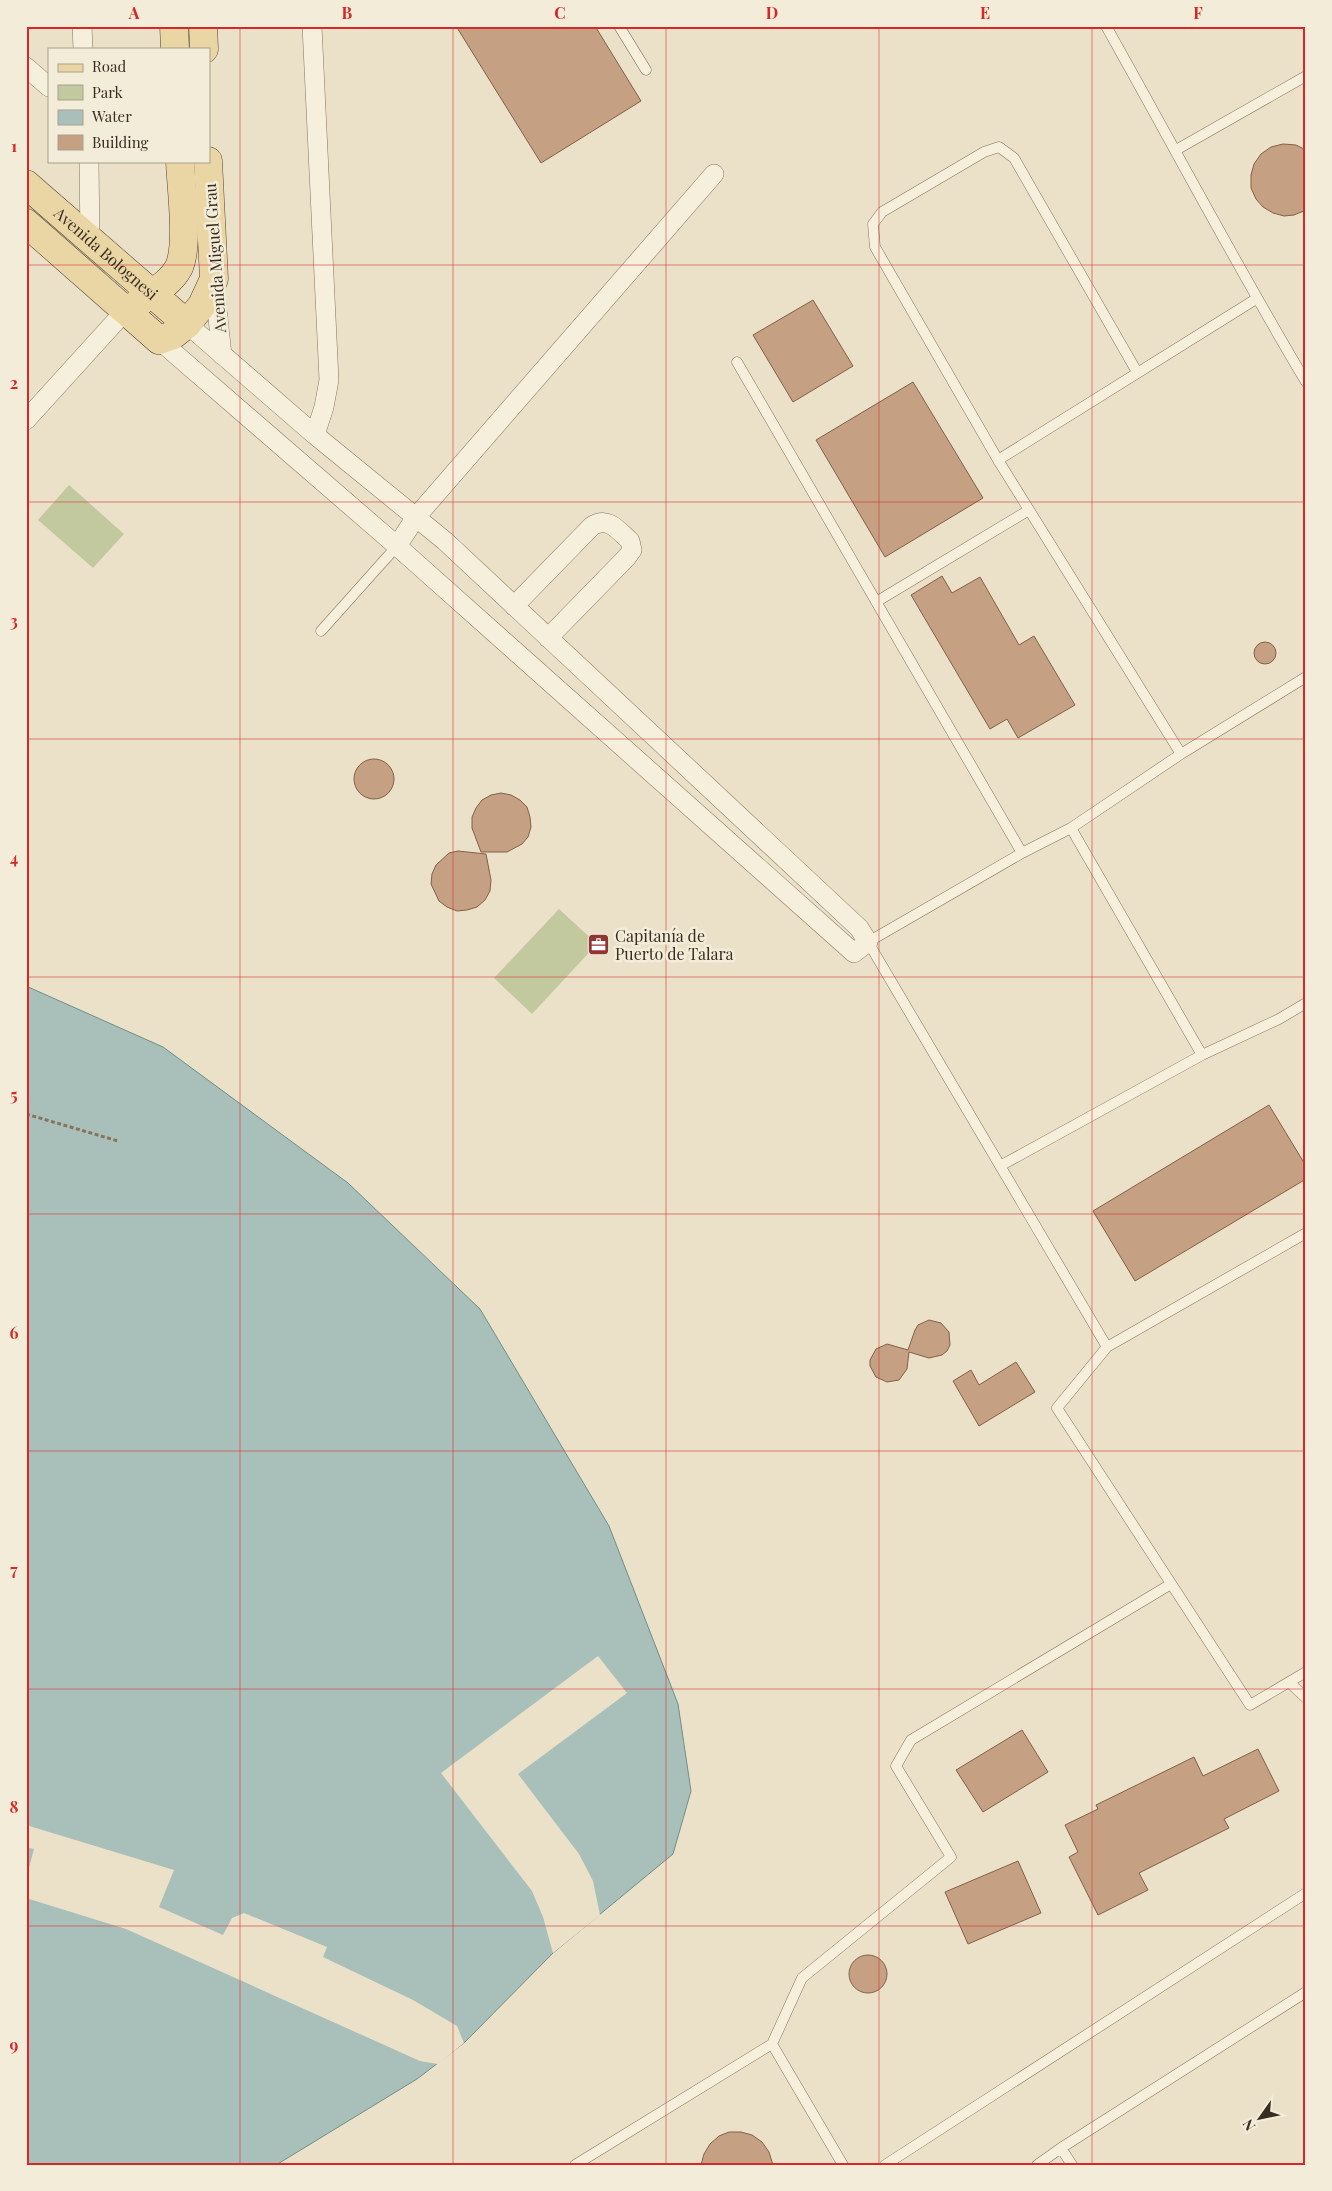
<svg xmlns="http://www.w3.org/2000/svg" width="1332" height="2191" font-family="'Playfair Display',serif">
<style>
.green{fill:#c3c99e}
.water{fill:#a9c0ba;stroke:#708e87}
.pier{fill:#ebe1c9}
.building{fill:#c6a082;stroke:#836047}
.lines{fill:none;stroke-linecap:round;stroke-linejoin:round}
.service-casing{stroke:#86745f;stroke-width:11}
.minor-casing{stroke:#86745f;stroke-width:20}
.primary-casing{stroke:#544333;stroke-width:29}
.path{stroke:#86745f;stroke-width:3;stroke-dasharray:4 2.5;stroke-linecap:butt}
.service{stroke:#f6efdc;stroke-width:10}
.minor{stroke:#f6efdc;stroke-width:19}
.primary{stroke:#ead6a5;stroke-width:28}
.grid{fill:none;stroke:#d62828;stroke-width:1;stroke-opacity:0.55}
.labels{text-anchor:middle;stroke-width:5;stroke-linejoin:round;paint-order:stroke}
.street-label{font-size:16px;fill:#382d21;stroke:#f3ecd8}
.poi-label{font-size:16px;fill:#382d21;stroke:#f3ecd8;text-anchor:start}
.neatline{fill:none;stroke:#d62828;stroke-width:2}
.grid-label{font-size:16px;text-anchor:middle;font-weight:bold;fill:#d62828}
</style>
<rect width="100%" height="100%" fill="#ebe1c9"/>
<path class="green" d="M 26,195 L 109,267 L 106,273 L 99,274 L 26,212 Z
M 69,485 L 124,534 L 93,568 L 38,520 Z
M 559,909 L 597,944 L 532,1014 L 494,978 Z"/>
<path class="water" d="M 26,986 L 163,1047 L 348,1183 L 480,1309 L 609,1526 L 678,1704 L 691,1791 L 673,1854 L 553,1953 L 464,2043 L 417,2079 L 276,2165 L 26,2165 Z"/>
<path class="pier" d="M 598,1656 L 627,1693 L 518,1774 L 579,1854 L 593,1881 L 600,1915 L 553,1953 L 543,1917 L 532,1891 L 441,1773 Z
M 26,1825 L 174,1870 L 159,1907 L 223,1935 L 232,1918 L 244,1913 L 327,1947 L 323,1957 L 413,2000 L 457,2026 L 464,2043 L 438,2064 L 420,2061 L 126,1929 L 26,1898 L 26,1879 L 34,1849 L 26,1847 Z"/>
<path class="building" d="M 456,26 L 595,26 L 641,101 L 541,163 Z
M 1283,144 L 1296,145 L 1306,150 L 1306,210 L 1294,215 L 1284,216 L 1273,213 L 1263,207 L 1256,199 L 1251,188 L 1251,175 L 1254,164 L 1261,154 L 1271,147 Z
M 813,300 L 853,366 L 793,402 L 753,335 Z
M 913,382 L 983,498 L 885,557 L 816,440 Z
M 942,576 L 952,593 L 980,577 L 1019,645 L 1034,636 L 1075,705 L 1018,738 L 1007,719 L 990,729 L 911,595 Z
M1254 653a11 11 0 1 1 22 0a11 11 0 1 1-22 0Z
M354 779a20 20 0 1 1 40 0a20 20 0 1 1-40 0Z
M 501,793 L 511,795 L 520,800 L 527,807 L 530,817 L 531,827 L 528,837 L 522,844 L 507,852 L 481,852 L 472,828 L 472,817 L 476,808 L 482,800 L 491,795 Z
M 458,851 L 486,854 L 491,880 L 490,891 L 485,900 L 477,907 L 467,910 L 457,911 L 447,907 L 439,901 L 431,884 L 432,874 L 436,865 L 449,853 Z
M 1269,1105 L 1306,1166 L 1306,1179 L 1135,1281 L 1093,1211 Z
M 929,1320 L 941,1323 L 949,1332 L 950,1345 L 947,1351 L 942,1355 L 929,1358 L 909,1352 L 907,1369 L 899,1380 L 887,1382 L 876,1377 L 870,1366 L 870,1360 L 876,1349 L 887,1344 L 908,1350 L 915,1330 L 918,1325 Z
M 1016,1362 L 1035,1392 L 979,1426 L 953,1381 L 971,1370 L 979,1385 Z
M 1022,1730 L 1048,1772 L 983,1812 L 956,1770 Z
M 1258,1749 L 1279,1791 L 1224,1819 L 1229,1828 L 1139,1873 L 1148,1890 L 1098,1915 L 1069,1857 L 1078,1852 L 1065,1825 L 1098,1809 L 1096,1805 L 1194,1757 L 1203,1776 Z
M 1018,1861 L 1041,1913 L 968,1944 L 945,1892 Z
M849 1974a19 19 0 1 1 38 0a19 19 0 1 1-38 0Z
M 729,2132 L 741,2132 L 752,2135 L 762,2142 L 769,2152 L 773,2165 L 701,2165 L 704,2154 L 710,2144 L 719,2136 Z"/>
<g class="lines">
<defs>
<path id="service" d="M 619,26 L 646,70
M 1106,26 C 1173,145 1236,265 1306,382
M 1176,150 L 1306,76
M 737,362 L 1022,853
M 1137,372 L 1014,158 L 999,147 L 984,152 L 882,212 L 873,224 L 875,247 L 998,460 L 1181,754
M 998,460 L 1256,299
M 876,602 L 1029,510
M 321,631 L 397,546
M 1202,1055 L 1279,1019 L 1306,1003
M 1000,1166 L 1202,1055 L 1071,828
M 1306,1233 L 1107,1347 L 1057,1408 L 1250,1705 L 1306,1672
M 1107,1347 L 868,942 L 1022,853 L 1071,828 L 1181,754 L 1306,677
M 1289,1682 L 1306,1698
M 772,2044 L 802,1978 L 951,1857 L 896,1766 L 911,1740 L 1171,1584
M 575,2165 L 772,2044 L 843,2165
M 885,2165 L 1306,1893
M 1037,2165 L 1061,2148
M 1072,2165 L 1061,2148 L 1306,1992"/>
<path id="minor" d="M 82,26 L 83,49
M 312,26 L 329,380 L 324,407 L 315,435
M 26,67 L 49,87
M 89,161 L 90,241
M 214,282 L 222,355
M 159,340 L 397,546 L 854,953 L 868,942 L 859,928 L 445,541 L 315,435 L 187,324
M 26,420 L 125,311
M 397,546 L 416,517 L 714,174
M 514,606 L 592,526 C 608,516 618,530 630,541 L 632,550 L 627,557 L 548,638"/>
<g id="primary">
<path d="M 174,26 L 175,49"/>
<path d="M 203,26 L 204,49"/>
<path id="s1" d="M 26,184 L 187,324"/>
<path d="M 26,223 L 159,340 L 173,335 L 187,324 L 202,305 L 214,279 L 208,161"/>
<path d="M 138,303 C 152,293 171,283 179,267 C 189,245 181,187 180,161"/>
</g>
</defs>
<use href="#service" class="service-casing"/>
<use href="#minor" class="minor-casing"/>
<use href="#primary" class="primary-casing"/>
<path class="path" d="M 26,1114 L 118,1141"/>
<use href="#service" class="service"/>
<use href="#minor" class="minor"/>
<use href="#primary" class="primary"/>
</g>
<path class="grid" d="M 240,26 L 240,2165M 453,26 L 453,2165M 666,26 L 666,2165M 879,26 L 879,2165M 1092,26 L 1092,2165M 26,265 L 1306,265M 26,502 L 1306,502M 26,739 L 1306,739M 26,977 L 1306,977M 26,1214 L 1306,1214M 26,1451 L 1306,1451M 26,1689 L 1306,1689M 26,1926 L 1306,1926"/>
<defs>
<symbol id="office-square" viewBox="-11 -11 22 22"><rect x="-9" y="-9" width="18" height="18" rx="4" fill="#903534" stroke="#f3ecd8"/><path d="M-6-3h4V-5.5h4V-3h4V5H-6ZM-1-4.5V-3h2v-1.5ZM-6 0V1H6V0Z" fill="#fff"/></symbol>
</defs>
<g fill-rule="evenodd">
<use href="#office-square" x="586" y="932" width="25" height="25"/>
</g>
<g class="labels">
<g class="street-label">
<text dy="6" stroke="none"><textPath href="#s1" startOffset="106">Avenida Bolognesi</textPath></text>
<text transform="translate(215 258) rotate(-94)" y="6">Avenida Miguel Grau</text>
</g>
<g class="poi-label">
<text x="615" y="942">Capitanía de<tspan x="615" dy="18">Puerto de Talara</tspan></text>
</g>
</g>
<rect width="1332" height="2191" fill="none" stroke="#f3ecd8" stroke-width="55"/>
<rect x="48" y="48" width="162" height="115" fill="#f3ecd8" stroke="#a8a08f"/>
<rect x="58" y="64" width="25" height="8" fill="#ead6a5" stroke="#a8a08f"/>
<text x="92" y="72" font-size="15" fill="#382d21">Road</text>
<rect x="58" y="85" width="25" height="15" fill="#c3c99e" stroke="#a8a08f"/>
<text x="92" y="98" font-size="15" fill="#382d21">Park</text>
<rect x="58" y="110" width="25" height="15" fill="#a9c0ba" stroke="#a8a08f"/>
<text x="92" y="122" font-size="15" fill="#382d21">Water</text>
<rect x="58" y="135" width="25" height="15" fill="#c6a082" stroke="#a8a08f"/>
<text x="92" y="148" font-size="15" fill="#382d21">Building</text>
<g transform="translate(1260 2118) rotate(237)" stroke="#f3ecd8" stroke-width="4" paint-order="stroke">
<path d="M0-4L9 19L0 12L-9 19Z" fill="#382d21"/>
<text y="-8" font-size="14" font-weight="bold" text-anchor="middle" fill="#382d21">N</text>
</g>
<rect x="28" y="28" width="1276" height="2136" class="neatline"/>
<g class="grid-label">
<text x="134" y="19">A</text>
<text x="347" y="19">B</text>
<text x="560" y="19">C</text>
<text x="772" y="19">D</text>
<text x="985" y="19">E</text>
<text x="1198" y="19">F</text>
<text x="14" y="152">1</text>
<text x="14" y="389">2</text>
<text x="14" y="627">3</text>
<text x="14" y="864">4</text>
<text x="14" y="1101">5</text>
<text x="14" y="1339">6</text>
<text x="14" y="1576">7</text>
<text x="14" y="1813">8</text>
<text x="14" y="2051">9</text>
</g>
</svg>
